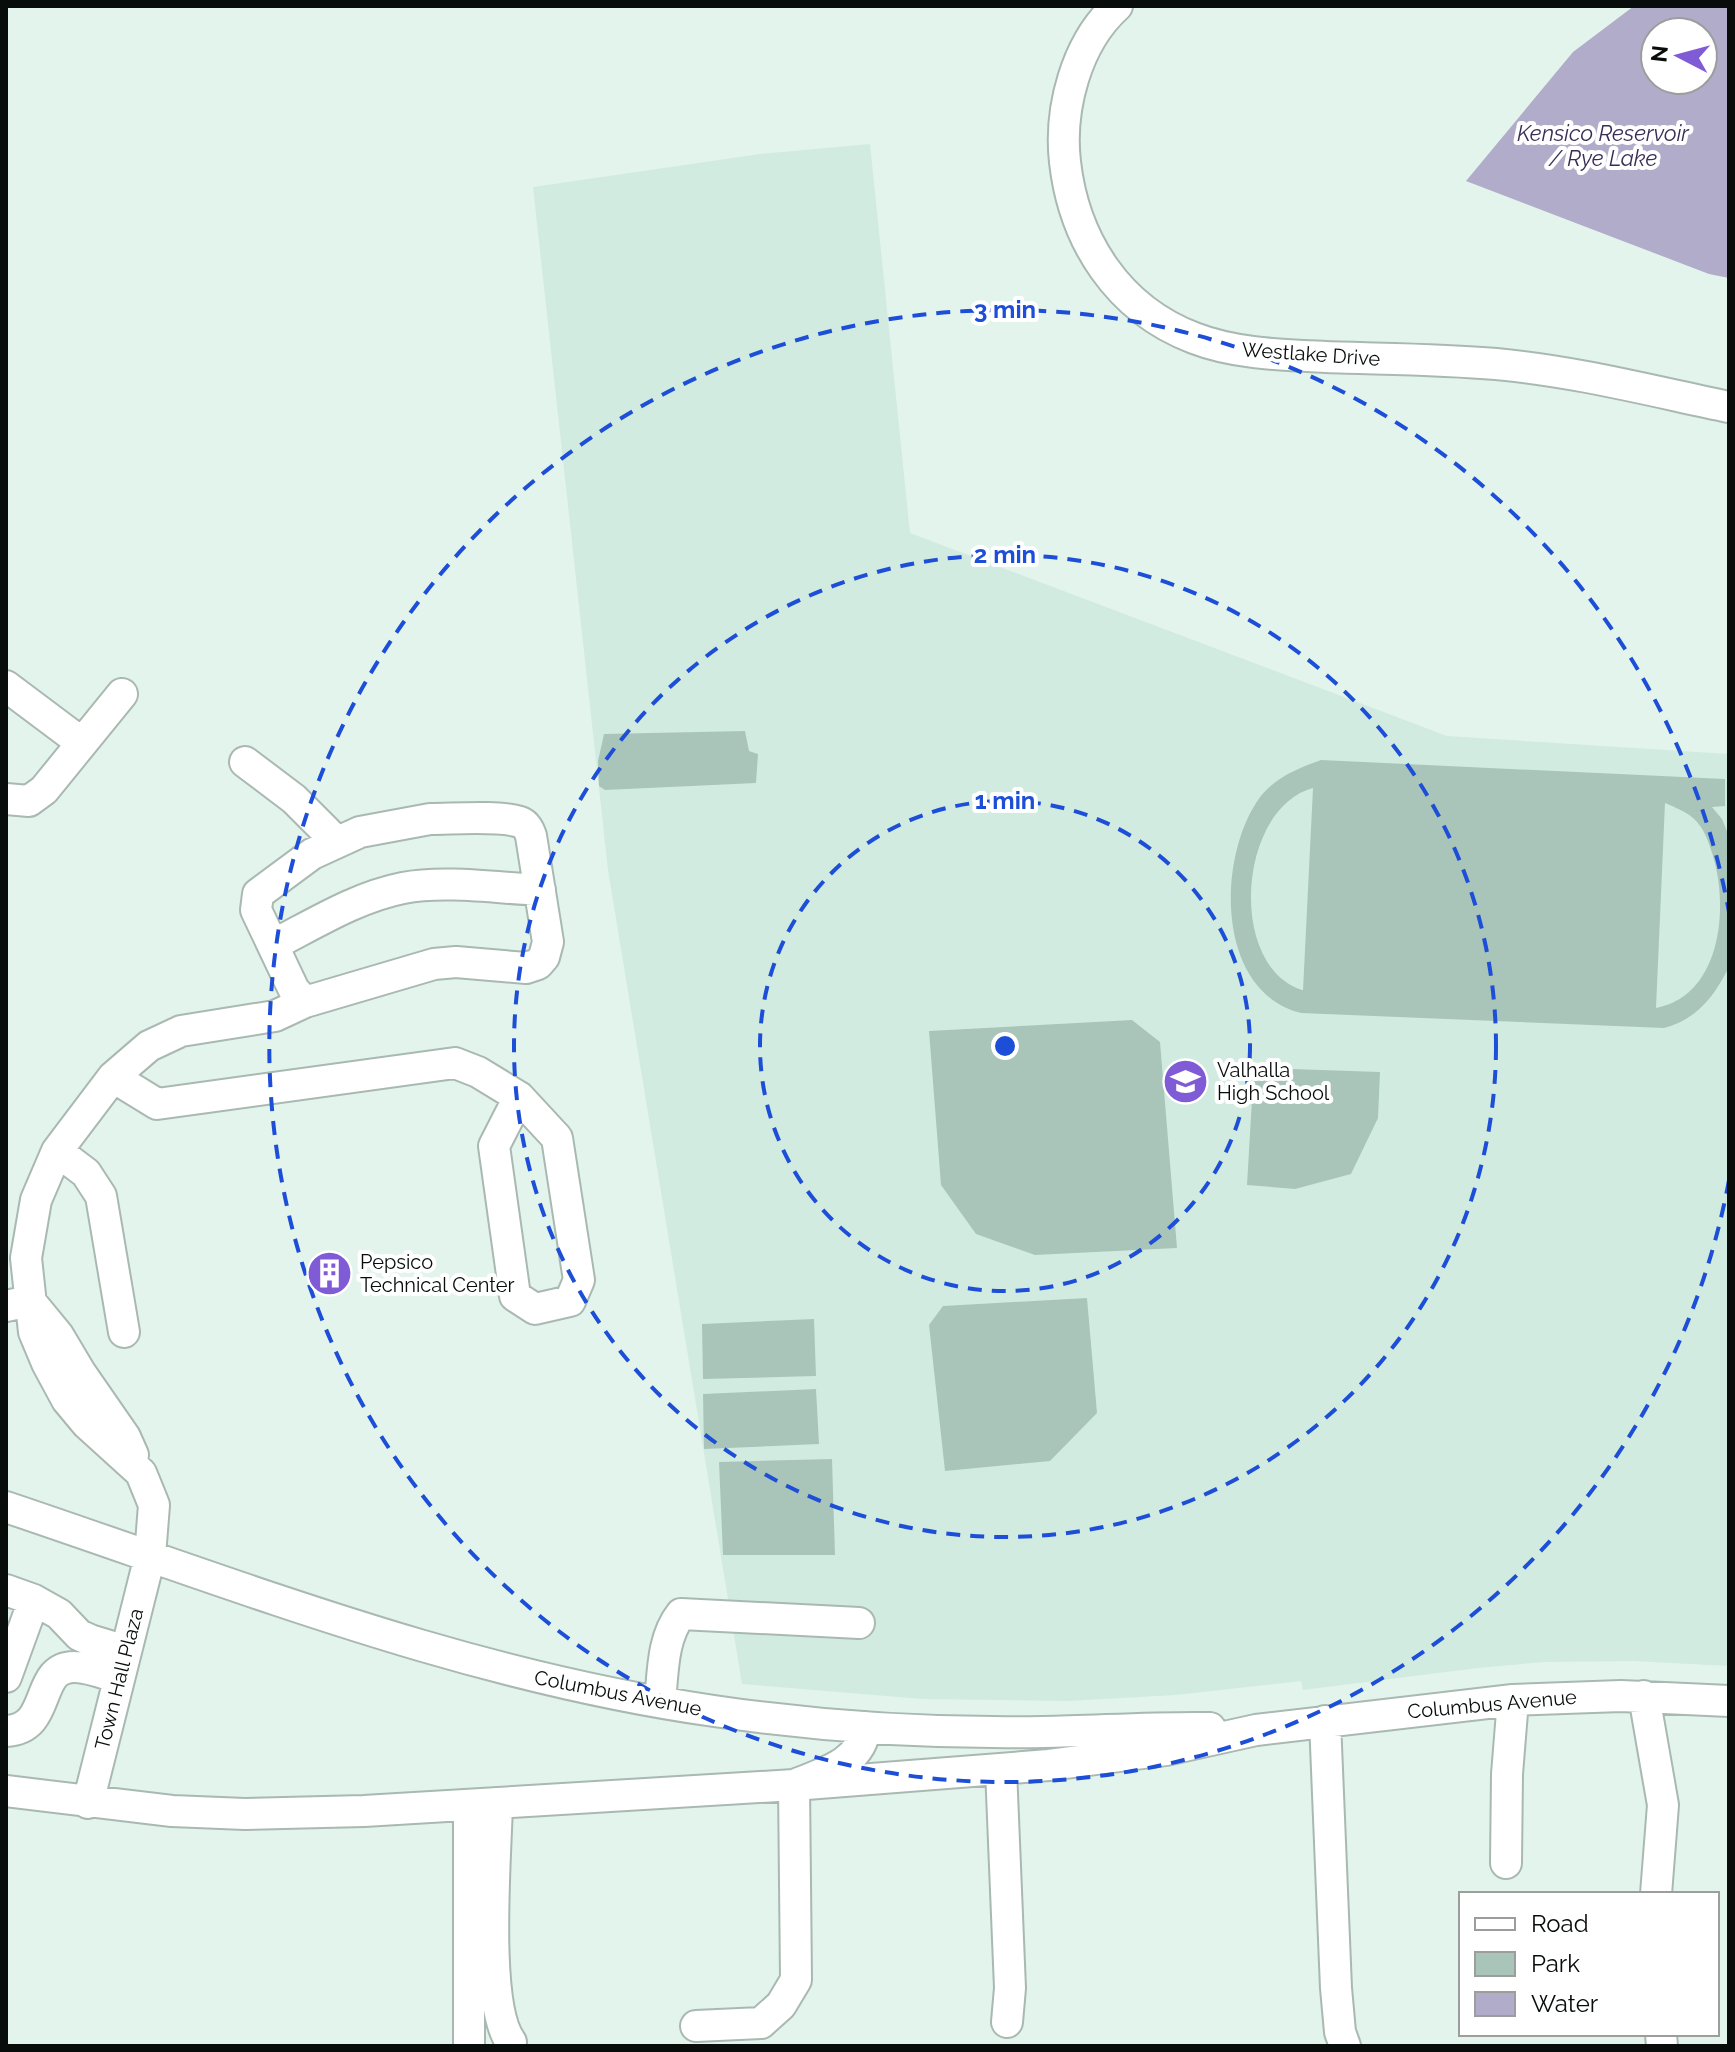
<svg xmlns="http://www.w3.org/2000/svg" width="1735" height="2052" font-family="Raleway,sans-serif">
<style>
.built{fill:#d2ebe0}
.green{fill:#a9c5b9;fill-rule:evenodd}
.water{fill:#b1acc9;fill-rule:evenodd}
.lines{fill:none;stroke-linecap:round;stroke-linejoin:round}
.minor-casing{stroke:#a9b9b2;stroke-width:34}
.minor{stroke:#fff;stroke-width:30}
.ring{fill:none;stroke:#1d4ed8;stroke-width:4;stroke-dasharray:14 10}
.labels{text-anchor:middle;stroke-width:8;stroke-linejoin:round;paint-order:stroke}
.street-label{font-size:20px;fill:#080d0b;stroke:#fff}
.poi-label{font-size:20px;fill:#080d0b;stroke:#fff;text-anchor:start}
.water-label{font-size:22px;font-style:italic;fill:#382d57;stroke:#fff}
.centre{fill:#1d4ed8;stroke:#fff;stroke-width:4}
.ring-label{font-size:24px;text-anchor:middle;font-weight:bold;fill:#1d4ed8;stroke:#fff;stroke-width:8;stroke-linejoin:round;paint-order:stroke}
</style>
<rect width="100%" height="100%" fill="#e3f4ed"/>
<path class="built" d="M 870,144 L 910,533 L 1447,736 L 1729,754 L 1729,1666 L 1633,1661 L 1544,1662 L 1478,1668 L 1303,1690 L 1301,1681 L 1176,1695 L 1067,1701 L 922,1699 L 742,1684 L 608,870 L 533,187 L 760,154 Z"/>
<path class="green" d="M 745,731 L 749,751 L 758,754 L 756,783 L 605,790 L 599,786 L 598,761 L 604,734 Z
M 1321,760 L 1725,779 L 1725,806 L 1712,807 L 1722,819 L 1729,836 L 1729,967 C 1714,997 1697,1019 1664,1028 L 1301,1013 C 1217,992 1217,864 1256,803 C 1271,779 1296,769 1321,760 ZM 1313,788 L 1303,990 L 1302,990 C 1227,966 1238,808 1313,788 ZM 1665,803 C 1674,807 1685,811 1693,818 C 1704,827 1709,843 1713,856 C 1729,908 1721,996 1656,1008 Z
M 1132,1020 L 1160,1042 L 1177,1248 L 1035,1255 L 976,1234 L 941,1185 L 929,1031 Z
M 1266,1068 L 1380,1072 L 1378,1118 L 1351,1174 L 1295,1189 L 1247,1185 L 1253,1082 Z
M 1087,1298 L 1097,1413 L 1050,1461 L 945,1471 L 929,1325 L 943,1306 Z
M 814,1319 L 816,1376 L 703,1379 L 702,1324 Z
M 816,1389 L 819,1444 L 704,1449 L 703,1394 Z
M 832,1459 L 835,1555 L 723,1555 L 719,1462 Z"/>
<path class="water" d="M 1634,6 L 1729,6 L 1729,278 L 1709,274 L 1466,181 L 1573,52 ZM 1655,32 L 1703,32 L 1703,80 L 1655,80 Z"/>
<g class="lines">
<defs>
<path id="minor" d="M 1117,6 C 1076,43 1059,109 1065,162 C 1074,241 1118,309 1194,338 C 1235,354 1283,355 1326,357 C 1383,359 1440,359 1496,364 C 1575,371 1652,391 1729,407
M 6,686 L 82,743
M 245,762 L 294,799 L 337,842
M 6,799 L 29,801 L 44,790 L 122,694
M 430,819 C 453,819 499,815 520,822 C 526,824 529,830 531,836 L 548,942 L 544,957 L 538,964 L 526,968 L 456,962 L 434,964 L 305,1002 L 294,990 L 256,910 L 258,894 L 312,854 L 360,832 Z
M 273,945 C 314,924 357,897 403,888 C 444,880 498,888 540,890
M 113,1077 L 157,1104 L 455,1063 L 478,1072 L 519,1097 L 557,1138 L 579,1280 L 570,1301 L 535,1309 L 515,1296 L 494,1146 L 519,1097
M 57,1151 L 86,1173 L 101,1196 L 124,1332
M 6,1306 L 30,1301 L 58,1335 L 80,1372 L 125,1437 L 133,1455
M 6,1507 C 241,1586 467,1676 714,1711 C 823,1727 933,1734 1043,1732 C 1099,1731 1154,1727 1210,1728
M 6,1590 L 34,1600 L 59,1614 L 79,1635 L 90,1640 L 126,1651
M 6,1677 L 34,1600
M 1644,1696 L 1663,1805 L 1656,1894
M 660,1702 C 663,1673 662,1638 681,1614 L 859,1623
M 1325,1721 L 1336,1988 L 1340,2032 L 1345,2046
M 6,1731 C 54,1729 33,1666 75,1667 C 89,1667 105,1674 119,1678
M 1001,1769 L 1010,1988 L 1007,2022
M 6,1791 L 172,1811 L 245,1814 L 364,1811 L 794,1785 L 1049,1765 L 1166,1750 L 1256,1730 L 1513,1700 L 1621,1696 L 1729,1701
M 88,1803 L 150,1556 L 154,1505 L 141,1473 L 87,1424 L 67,1400 L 47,1363 L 34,1332 L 26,1258 L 36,1200 L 57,1151 L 113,1077 L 149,1046 L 181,1031 L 275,1016 L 305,1002
M 497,1803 C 496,1855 483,2005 511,2042
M 1506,1863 L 1507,1774 L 1513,1700
M 696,2026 L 761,2023 L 781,2005 L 796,1980 L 794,1785 C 823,1773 863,1763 865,1727
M 1661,2034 L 1662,2046
M 469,2046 L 469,1805"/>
</defs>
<use href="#minor" class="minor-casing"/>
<use href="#minor" class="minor"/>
</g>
<g class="ring">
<circle cx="1005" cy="1046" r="245"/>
<circle cx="1005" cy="1046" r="491"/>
<path d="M1729 1180A736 736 0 1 1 1729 912"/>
</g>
<defs>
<symbol id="school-disc" viewBox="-11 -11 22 22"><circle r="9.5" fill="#805bd6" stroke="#fff"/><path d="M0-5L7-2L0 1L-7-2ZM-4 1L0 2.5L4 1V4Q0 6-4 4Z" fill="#fff"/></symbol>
<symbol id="building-disc" viewBox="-11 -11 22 22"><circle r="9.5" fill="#805bd6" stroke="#fff"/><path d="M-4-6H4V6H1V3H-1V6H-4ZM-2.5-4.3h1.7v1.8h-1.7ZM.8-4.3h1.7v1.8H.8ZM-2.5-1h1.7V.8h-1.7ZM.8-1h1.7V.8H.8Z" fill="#fff"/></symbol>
</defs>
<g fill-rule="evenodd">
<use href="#school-disc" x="1160" y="1056" width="51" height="51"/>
<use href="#building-disc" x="304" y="1248" width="51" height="51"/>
</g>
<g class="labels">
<g class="street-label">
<text transform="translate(1311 354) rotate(4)" y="7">Westlake Drive</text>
<text transform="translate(119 1679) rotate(-76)" y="7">Town Hall Plaza</text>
<text transform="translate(618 1693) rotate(11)" y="7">Columbus Avenue</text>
<text transform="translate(1492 1704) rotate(-5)" y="7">Columbus Avenue</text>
</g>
<g class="poi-label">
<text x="1217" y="1077">Valhalla<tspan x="1217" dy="23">High School</tspan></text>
<text x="360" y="1269">Pepsico<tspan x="360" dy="23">Technical Center</tspan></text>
</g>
<g class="water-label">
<text x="1603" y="141">Kensico Reservoir<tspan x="1603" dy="25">/ Rye Lake</tspan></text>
</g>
</g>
<circle cx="1005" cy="1046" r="12" class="centre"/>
<g class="ring-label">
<text x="1005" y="318">3 min</text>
<text x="1005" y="563">2 min</text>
<text x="1005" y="809">1 min</text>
</g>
<rect width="1735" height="2052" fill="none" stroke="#080d0b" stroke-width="16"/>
<rect x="1459" y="1892" width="260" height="144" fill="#ffffff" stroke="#9c9e9d" stroke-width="2"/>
<rect x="1475" y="1918" width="40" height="12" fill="#ffffff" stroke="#9c9e9d" stroke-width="2"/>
<text x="1531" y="1932" font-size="24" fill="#080d0b">Road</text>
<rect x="1475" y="1952" width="40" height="24" fill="#a9c5b9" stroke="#9c9e9d" stroke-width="2"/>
<text x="1531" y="1972" font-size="24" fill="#080d0b">Park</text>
<rect x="1475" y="1992" width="40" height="24" fill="#b1acc9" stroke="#9c9e9d" stroke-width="2"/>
<text x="1531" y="2012" font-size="24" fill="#080d0b">Water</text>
<g transform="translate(1679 56) rotate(276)"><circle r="38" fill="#ffffff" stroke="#9c9e9d" stroke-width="2"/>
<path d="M0-6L14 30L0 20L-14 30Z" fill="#805bd6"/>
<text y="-12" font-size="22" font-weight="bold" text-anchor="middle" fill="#080d0b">N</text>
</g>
</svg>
